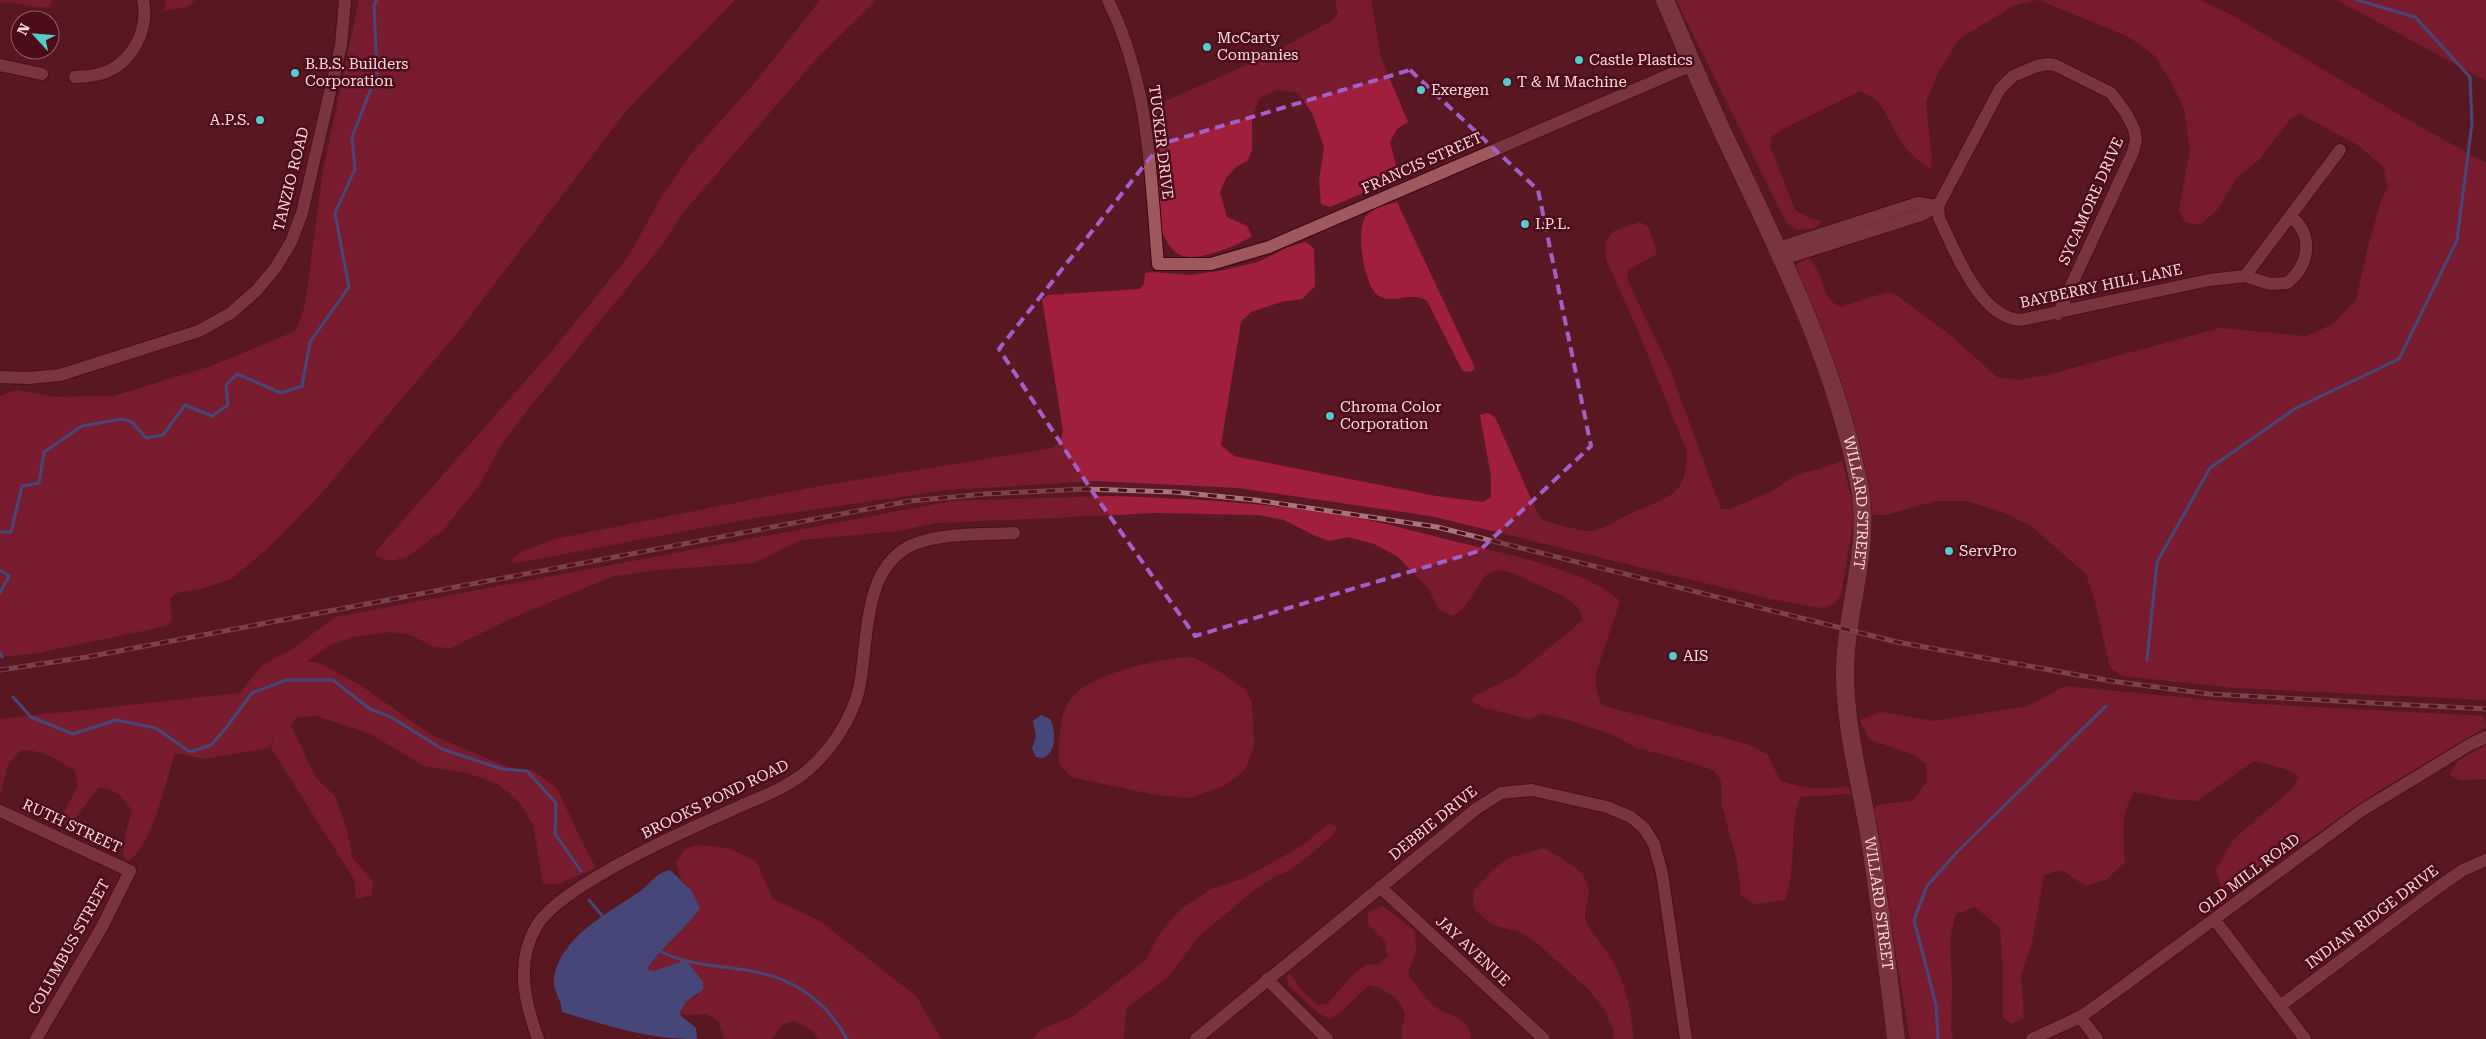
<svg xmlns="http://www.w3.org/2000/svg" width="2486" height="1039" font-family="'Roboto Serif',serif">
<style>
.forest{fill:#9f1f3c}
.water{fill:#3082e0}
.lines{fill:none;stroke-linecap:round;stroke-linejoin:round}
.stream{stroke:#3082e0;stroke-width:3}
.street-casing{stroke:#36050f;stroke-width:14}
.secondary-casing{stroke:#36050f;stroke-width:19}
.street{stroke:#a0585f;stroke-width:12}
.secondary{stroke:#a0585f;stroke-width:18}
.rail-casing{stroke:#a7757c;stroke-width:5}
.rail{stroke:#4d0c1a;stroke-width:3;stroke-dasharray:9;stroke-linecap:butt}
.marked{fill:none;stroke:#a260c7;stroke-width:4;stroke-dasharray:10 6;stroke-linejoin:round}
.poi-dot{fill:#52cdcc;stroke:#4d0c1a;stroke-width:2}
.labels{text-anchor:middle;stroke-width:5;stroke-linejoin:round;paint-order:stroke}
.poi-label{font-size:15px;fill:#fcd9db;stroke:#4d0c1a;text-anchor:start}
.street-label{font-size:15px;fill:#fcd9db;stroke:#4d0c1a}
</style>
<rect width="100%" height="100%" fill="#591823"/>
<path class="forest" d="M 0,0 L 53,0 L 50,7 C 32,9 17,0 0,3 Z
M 166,0 L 195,0 L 187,7 L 164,11 Z
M 359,0 L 735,0 L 626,111 L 459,331 L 320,495 L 269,547 L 231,579 L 204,588 L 177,593 L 170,599 L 172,620 L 167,626 L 37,653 L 0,657 L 0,396 L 17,390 L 53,397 L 114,396 L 211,366 L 296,331 L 305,305 L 323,171 Z
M 820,0 L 876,0 L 818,57 L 681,215 L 666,240 L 521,418 L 502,444 L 480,484 L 443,530 L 407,557 L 390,561 L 375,556 L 376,551 L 551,352 L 628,257 L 662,196 L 691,154 L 758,79 Z
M 1335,0 L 1371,0 L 1381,58 L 1408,122 L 1397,129 L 1390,142 L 1398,173 L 1385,184 L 1330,207 L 1321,204 L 1319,181 L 1324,147 L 1312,113 L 1298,93 L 1277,90 L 1259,98 L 1252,119 L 1252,150 L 1248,160 L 1236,167 L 1226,178 L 1220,192 L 1227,217 L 1247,226 L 1252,236 C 1238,246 1194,264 1178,254 C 1170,249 1166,240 1162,232 L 1153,113 L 1157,105 L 1271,54 L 1331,21 L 1338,13 Z
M 1676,0 L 2038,0 L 2015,5 L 1959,39 L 1938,73 L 1926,102 L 1932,162 L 1930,169 C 1915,159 1903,147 1895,131 C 1884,111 1884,101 1860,91 L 1783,129 L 1772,136 L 1770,146 L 1795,210 L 1811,219 L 1821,221 L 1815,228 L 1797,230 L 1786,222 Z
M 2039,0 L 2200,0 L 2232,15 L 2408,120 L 2486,163 L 2486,700 L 2236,688 L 2122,676 L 2110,667 L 2095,601 L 2086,574 L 2031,526 L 2002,512 L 1967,501 L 1935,501 L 1886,515 L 1873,515 L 1863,464 L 1795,271 L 1797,264 L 1808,258 C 1825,271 1819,298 1840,307 L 1888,292 L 1895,294 L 1949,334 L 1997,377 L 2017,380 L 2047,375 L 2220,328 L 2306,336 L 2333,324 L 2356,300 L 2369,243 L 2381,201 L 2388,187 L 2383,167 L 2358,145 L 2300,114 L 2291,118 L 2259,160 L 2237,177 L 2218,209 L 2200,225 L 2185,222 L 2179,210 L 2190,150 L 2184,109 L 2170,80 L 2155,56 L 2129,37 Z
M 2337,0 L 2486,0 L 2486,81 Z
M 1397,202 L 1475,368 L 1471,372 L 1463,371 L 1460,366 L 1427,301 C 1413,291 1394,304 1379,296 C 1364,288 1355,229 1366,216 C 1374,207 1386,205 1397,202 Z
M 1640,222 L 1649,228 L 1657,254 L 1628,270 L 1627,279 L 1671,372 L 1721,509 L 1730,509 L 1770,492 L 1798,474 L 1820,469 L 1842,461 L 1852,500 L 1853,524 L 1841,594 L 1834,604 L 1823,608 L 1771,599 L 1430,516 L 1238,488 L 1096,481 L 947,490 L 749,519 L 511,564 L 512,559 L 522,551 L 555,539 L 820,486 L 1052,448 L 1060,441 L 1063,431 L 1042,299 L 1048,295 L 1139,289 L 1144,284 L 1145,273 L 1152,272 L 1190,275 L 1224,270 L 1258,262 L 1288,247 L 1306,242 L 1314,249 L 1315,286 L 1302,299 L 1281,302 L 1251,312 L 1241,322 L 1221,445 L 1234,456 L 1436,496 L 1483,502 L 1491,497 L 1491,477 L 1480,415 L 1488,413 L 1495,417 L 1536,510 L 1542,520 C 1553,523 1585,533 1594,531 C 1607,528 1620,518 1632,513 C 1669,495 1686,499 1687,452 L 1641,338 L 1606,259 L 1605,243 L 1614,231 Z
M 1107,496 C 1195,498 1282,504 1368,520 C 1406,528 1444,539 1482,548 C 1520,557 1592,574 1620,601 L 1596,673 L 1596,688 L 1601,705 L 1750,745 L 1768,755 L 1780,780 C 1801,789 1824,790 1847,786 L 1852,794 L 1800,797 C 1789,830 1797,867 1785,900 L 1754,904 L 1741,896 L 1737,861 L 1722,806 L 1721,780 L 1713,770 L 1680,759 L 1637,748 L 1611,734 L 1569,720 L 1542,714 L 1528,719 L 1482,707 L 1472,701 L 1474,696 L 1515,676 L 1583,620 L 1579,608 L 1563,596 L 1515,574 L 1498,570 L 1486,575 L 1464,608 L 1453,616 L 1439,610 L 1428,588 L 1397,556 L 1374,544 L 1348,537 L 1329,541 L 1313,535 L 1284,520 L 1258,515 L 1155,513 L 1072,517 L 937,523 L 898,531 L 801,540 L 754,563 L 657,570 L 614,576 L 519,615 L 451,648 L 435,647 L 408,634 L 388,632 L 353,637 L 328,646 L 306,662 L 317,662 L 360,685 L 433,736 L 503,765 L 521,770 L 532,770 L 557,788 L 584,846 L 596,868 L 556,885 L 543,883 L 533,824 L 519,802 L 498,784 L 470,774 L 424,766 L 369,733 L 316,716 L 297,717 L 291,726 L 316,778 L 335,796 L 348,834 L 352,857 L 373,882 L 372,895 L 356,899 L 355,881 L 271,748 L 276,731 L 269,748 L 205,759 L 175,753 C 164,786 155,839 129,861 L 123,856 L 125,835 L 132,811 C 124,798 116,788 99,788 L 89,799 L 70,826 L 60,825 L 60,820 L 78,786 L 75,770 C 58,760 41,749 21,750 L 8,764 L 0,796 L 0,719 L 240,693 L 261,666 L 291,650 L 335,617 L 952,501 Z
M 1193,657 L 1217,670 L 1246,690 L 1252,702 L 1254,747 L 1245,770 L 1224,786 L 1189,798 L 1156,795 L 1071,777 L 1059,764 C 1059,745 1058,717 1070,700 C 1089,673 1161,658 1193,657 Z
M 2065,686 L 2241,703 L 2484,716 L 2486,727 L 2379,791 L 2233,891 L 2221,887 L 2216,869 L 2233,840 L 2295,786 L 2298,776 L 2286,769 L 2254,761 L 2197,801 L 2169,799 L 2134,792 C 2120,815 2123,835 2125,862 L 2107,879 L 2086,886 L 2061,870 L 2044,875 L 2032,942 L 2021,976 L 2024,1017 L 2012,1024 L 2003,1018 L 2003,968 L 2000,928 L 1975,907 L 1956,914 L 1950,939 L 1952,985 L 1951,1030 L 1953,1039 L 1910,1039 L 1872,810 L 1881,804 L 1913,801 L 1927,782 L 1926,764 L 1914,755 L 1869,739 L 1860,720 L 1881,712 L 1934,721 L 2028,706 Z
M 2486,745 L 2486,779 L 2460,780 L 2449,775 L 2459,760 Z
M 1328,824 L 1337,827 L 1332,836 L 1307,857 L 1289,871 L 1276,876 L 1254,890 L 1196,939 L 1169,976 L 1126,1008 L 1124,1039 L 1032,1039 L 1042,1029 L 1072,1017 L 1146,960 L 1158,936 L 1181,909 L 1211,889 L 1242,879 L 1286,855 L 1307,842 Z
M 697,845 L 728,848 L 756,861 L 773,899 L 820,921 L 916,996 L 941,1039 L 819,1039 L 811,1030 L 795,1021 L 783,1024 L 772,1039 L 724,1039 L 719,1022 L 707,1014 L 679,1015 L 686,1002 L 698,995 L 686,961 L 654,971 L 647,969 C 663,947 685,930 700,908 L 691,890 L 681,879 L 676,863 L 685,849 Z
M 1544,848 C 1555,856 1576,864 1584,877 C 1595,896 1582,906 1586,921 C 1591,934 1600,941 1607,952 C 1623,976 1633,1010 1633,1039 L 1613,1039 L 1614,1031 L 1603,1007 L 1588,989 L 1537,943 L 1520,932 L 1492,925 L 1473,908 L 1474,891 L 1490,873 L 1508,858 Z
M 1383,906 L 1415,931 L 1416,950 L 1408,974 C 1416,984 1423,997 1433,1005 C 1449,1019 1467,1012 1471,1039 L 1403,1039 C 1399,1031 1405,1023 1405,1015 C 1404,1000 1382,987 1369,985 L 1339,1014 L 1330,1019 L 1318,1013 L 1288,985 L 1287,976 L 1290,974 L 1304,993 L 1318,1005 L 1327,1004 L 1354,974 L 1366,965 L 1379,964 L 1388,956 L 1385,941 L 1368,924 L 1368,912 Z"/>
<path class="water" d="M 1041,715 L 1050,719 C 1056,731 1057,752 1043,758 L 1036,757 L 1032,748 L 1036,736 L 1033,721 Z
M 670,870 L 691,890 L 700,908 C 685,930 662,946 647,969 L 654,971 L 686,960 L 703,982 L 703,989 L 686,1002 L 679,1014 L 696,1028 L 697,1039 C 647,1039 609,1026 562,1012 C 561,993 549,992 556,969 C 568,933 610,912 639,892 C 649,885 657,872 670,870 Z"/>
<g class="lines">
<path class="stream" d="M 0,532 L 11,532 L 22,486 L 39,483 L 44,452 L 82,426 L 122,419 L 132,422 L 146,438 L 163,435 L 185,405 L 212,416 L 228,405 L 226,385 L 237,374 L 281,393 L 302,386 L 310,342 L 349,287 L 335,213 L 355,169 L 352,137 L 377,73 L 374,5 L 377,0
M 0,570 L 9,576 L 0,593
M 0,653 L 2,657
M 2147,660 L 2157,562 L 2210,468 L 2296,408 L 2399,359 L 2457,240 L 2472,123 L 2470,77 L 2415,17 L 2357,0
M 13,697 L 31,717 L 73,734 L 116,720 L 156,728 L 190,752 L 211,745 L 226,728 L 252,693 L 286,680 L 333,680 L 370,709 L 391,717 L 442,749 L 502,769 L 527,771 L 556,803 L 555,834 L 581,871
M 589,900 L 605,919
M 658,950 C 687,966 719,965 751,971 C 794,978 826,1001 847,1039
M 1938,1039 L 1936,1005 L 1914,920 L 1927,886 L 1957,852 L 2106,706"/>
<defs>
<path id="street" d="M 1108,0 C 1150,86 1150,171 1158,264 L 1211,264 L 1269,247 L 1692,65
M 0,65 L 42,74
M 75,77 C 81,76 88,77 95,75 C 129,69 150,32 143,0
M 1938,206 L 1939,218 C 1955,250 1979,318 2021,320 L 2209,280 L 2245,276 L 2270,284 L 2287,283 C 2310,265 2314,234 2290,216
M 1778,248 L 1918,203 L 1938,206
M 1783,259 L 1921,215 L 1938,206 L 2000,89 L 2013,76 L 2037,66 L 2048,64 L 2055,65 L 2111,93 L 2126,113 L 2134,129 L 2136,139 L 2133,152 L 2058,314
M 2245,276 L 2340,150
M 0,377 L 29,378 L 60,375 L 199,331 L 231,313 L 257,290 L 276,267 L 291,242 L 302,213 L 341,45 L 345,0
M 0,811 L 130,871 L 102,927 L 36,1039
M 1380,887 L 1544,1039
M 2215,920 L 2305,1039
M 1267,979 L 1327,1039
M 2280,1006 L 2440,886 L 2463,870 L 2486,860
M 2080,1017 L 2097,1039
M 538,1039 C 525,1003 515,963 536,927 C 559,886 686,830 732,810 C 758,798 788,788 809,769 C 832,749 852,718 859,689 C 869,643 861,573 908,547 C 936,532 983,535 1014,533
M 1196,1039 L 1476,809 L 1501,793 L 1532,790 L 1607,807 L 1631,817 L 1644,828 L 1654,844 L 1662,873 L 1686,1039
M 2032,1039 L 2080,1017 L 2096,1006 L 2361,811 L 2469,745 L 2486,737"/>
<g id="secondary">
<path id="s1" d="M 1665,0 C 1684,45 1703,90 1724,135 C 1777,247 1835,361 1859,484 C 1872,546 1845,610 1845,673 C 1845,727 1860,781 1869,834 C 1880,902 1888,971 1896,1039"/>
</g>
</defs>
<use href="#street" class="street-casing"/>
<use href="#secondary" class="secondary-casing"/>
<use href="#street" class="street"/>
<use href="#secondary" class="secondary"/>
<defs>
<path id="rail" d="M 0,670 L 87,657 L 910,501 L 985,494 L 1085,489 L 1175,492 L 1255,500 L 1437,527 L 1897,642 L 2111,681 L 2209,694 L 2486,709"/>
</defs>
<use href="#rail" class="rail-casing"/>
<use href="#rail" class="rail"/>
</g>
<path d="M0 0H2486V1039H0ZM 1410,70 L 1538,190 L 1591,446 L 1479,551 L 1195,636 L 1094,494 L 999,349 L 1161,144 Z" fill="#591823" fill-opacity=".55" fill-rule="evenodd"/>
<path class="marked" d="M 1410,70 L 1538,190 L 1591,446 L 1479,551 L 1195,636 L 1094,494 L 999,349 L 1161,144 Z"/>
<g class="poi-dot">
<circle cx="1207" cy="47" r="5"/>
<circle cx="1579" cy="60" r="5"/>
<circle cx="295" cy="73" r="5"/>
<circle cx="1507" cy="82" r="5"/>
<circle cx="1421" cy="90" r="5"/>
<circle cx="260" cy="120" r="5"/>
<circle cx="1525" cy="224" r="5"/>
<circle cx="1330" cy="416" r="5"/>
<circle cx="1949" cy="551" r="5"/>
<circle cx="1673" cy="656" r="5"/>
</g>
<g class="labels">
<g class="poi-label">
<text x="1217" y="43">McCarty<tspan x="1217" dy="17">Companies</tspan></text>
<text x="1589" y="65">Castle Plastics</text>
<text x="305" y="69">B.B.S. Builders<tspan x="305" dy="17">Corporation</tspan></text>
<text x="1517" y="87">T &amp; M Machine</text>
<text x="1431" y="95">Exergen</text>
<text x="250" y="125" text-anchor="end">A.P.S.</text>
<text x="1535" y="229">I.P.L.</text>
<text x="1340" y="412">Chroma Color<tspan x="1340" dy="17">Corporation</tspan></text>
<text x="1959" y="556">ServPro</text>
<text x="1683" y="661">AIS</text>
</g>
<g class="street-label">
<text transform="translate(1161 142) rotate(83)" y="5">TUCKER DRIVE</text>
<text transform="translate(1422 163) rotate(-24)" y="5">FRANCIS STREET</text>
<text transform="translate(291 179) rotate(-76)" y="5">TANZIO ROAD</text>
<text transform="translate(2091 201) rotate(-66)" y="5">SYCAMORE DRIVE</text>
<text transform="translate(2101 286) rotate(-12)" y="5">BAYBERRY HILL LANE</text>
<text dy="5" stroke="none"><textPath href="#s1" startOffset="541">WILLARD STREET</textPath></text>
<text transform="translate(715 799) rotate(-26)" y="5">BROOKS POND ROAD</text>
<text transform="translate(1433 823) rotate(-39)" y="5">DEBBIE DRIVE</text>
<text transform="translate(72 826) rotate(25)" y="5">RUTH STREET</text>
<text transform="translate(2249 874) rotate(-37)" y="5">OLD MILL ROAD</text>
<text dy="5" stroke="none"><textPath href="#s1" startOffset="946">WILLARD STREET</textPath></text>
<text transform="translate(2372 917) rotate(-37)" y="5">INDIAN RIDGE DRIVE</text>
<text transform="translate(69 947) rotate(-61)" y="5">COLUMBUS STREET</text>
<text transform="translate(1473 951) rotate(43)" y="5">JAY AVENUE</text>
</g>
</g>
<g transform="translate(35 35) rotate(296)"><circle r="24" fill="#4d0c1a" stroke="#935e67"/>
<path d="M0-4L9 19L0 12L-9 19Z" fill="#52cdcc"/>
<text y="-8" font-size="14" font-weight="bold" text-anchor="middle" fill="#fcd9db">N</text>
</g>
</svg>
